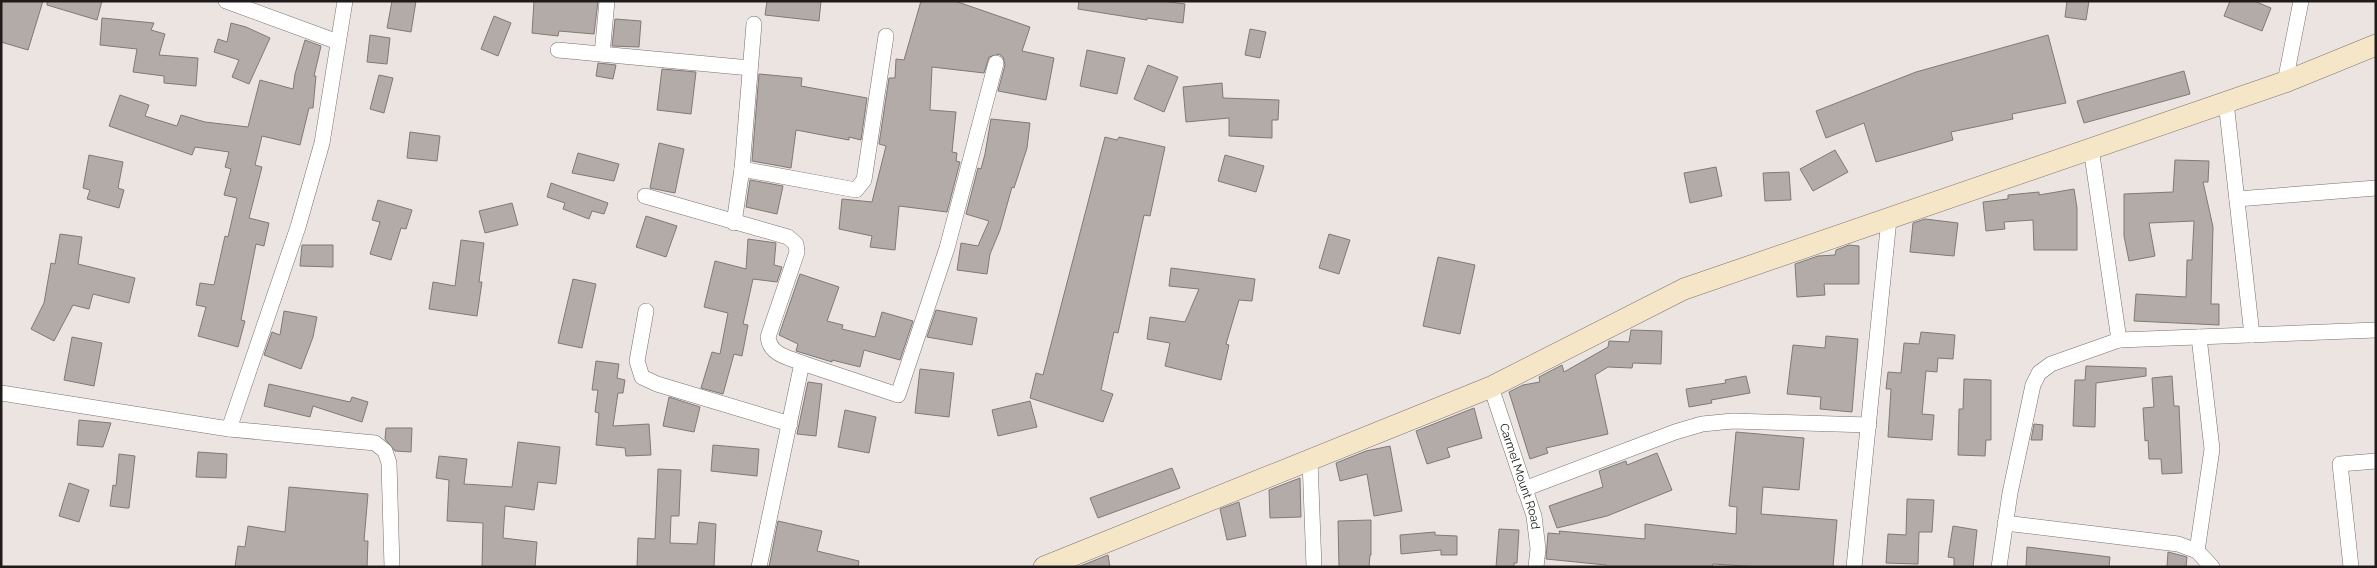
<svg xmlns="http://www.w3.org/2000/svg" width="2377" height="568" font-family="Raleway,sans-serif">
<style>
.building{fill:#b2aba7;stroke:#807976}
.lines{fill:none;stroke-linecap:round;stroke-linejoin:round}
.street-casing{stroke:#78716d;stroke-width:16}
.secondary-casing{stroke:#78716d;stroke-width:22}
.street{stroke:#fff;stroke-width:15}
.secondary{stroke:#f5e6c8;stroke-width:21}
.labels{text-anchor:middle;stroke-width:4.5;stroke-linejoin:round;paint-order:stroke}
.street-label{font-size:12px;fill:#1e1b1a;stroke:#ece4e0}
</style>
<rect width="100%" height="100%" fill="#ece4e0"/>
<path class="building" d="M 1,1 L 43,1 L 28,50 L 1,42 Z
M 47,1 L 102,1 L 97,20 L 47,5 Z
M 392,1 L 416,1 L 411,32 L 387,28 Z
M 534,1 L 598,1 L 594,34 L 559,31 L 558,36 L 532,33 Z
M 767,1 L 821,1 L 819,21 L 765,15 Z
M 921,1 L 955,1 L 1030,27 L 1022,51 L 1054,58 L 1046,100 L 998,91 L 1005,65 L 1003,57 L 999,54 L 989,57 L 984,73 L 932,67 L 930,110 L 956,112 L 952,152 L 957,153 L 956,161 L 960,162 L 947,212 L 899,206 L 895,250 L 870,247 L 872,236 L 839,229 L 842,199 L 872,202 L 886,146 L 879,144 L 889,78 L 895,78 L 896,59 L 904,60 Z
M 1079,1 L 1162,1 L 1185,4 L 1183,23 L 1147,18 L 1147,20 L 1078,9 Z
M 2067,1 L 2089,1 L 2086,20 L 2065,17 Z
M 2230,1 L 2254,1 L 2271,8 L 2262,31 L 2224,16 Z
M 494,16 L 511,23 L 498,56 L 481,49 Z
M 102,18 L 154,23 L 151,30 L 165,34 L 159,55 L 198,58 L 196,86 L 164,83 L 164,76 L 133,72 L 137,49 L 100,45 Z
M 615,19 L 641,21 L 639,47 L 612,46 Z
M 231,23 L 246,27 L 270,38 L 249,84 L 232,77 L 239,60 L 214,52 L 218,39 L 227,42 Z
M 1250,29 L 1266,32 L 1260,58 L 1245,55 Z
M 370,35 L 390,38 L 387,64 L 367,62 Z
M 2048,35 L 2066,103 L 2012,114 L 2013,119 L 1951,132 L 1953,140 L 1876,162 L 1864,123 L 1826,138 L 1816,111 L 1916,72 Z
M 305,40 L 321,46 L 314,76 L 316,76 L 313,108 L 309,108 L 300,145 L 262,136 L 255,165 L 262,167 L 249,218 L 269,223 L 264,246 L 256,244 L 241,320 L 245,321 L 238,347 L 198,336 L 206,307 L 196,305 L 200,283 L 214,285 L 225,236 L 228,237 L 237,198 L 224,195 L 231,169 L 225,167 L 229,152 L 195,147 L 192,155 L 109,126 L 120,95 L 149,105 L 145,116 L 177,126 L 181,115 L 205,122 L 248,127 L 260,80 L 293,89 L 295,74 Z
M 1087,50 L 1125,58 L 1117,94 L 1080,86 Z
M 598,63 L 616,65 L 613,79 L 596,76 Z
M 1148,65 L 1178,77 L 1164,112 L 1134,99 Z
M 662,69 L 696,72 L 691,114 L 657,110 Z
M 2184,71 L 2190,94 L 2084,123 L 2077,101 Z
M 759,74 L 802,78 L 801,86 L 867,98 L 861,140 L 849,137 L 849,140 L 796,130 L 791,168 L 752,161 Z
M 379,75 L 393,78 L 384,113 L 370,109 Z
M 1222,83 L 1223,98 L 1279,100 L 1278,120 L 1272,120 L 1272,138 L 1229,136 L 1229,118 L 1186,122 L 1183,87 Z
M 991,119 L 1030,123 L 1027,148 L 1014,188 L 1012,187 L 1000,230 L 990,254 L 987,274 L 957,270 L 961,243 L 978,246 L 989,221 L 966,214 L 978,168 L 981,169 L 985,154 Z
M 410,132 L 440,136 L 437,161 L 407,158 Z
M 1105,137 L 1117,140 L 1119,137 L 1165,147 L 1150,216 L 1144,215 L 1118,333 L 1114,332 L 1101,390 L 1113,394 L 1103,422 L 1030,398 L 1036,373 L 1043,375 Z
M 659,143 L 684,149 L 675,193 L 650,188 Z
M 1835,150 L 1848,172 L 1813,191 L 1800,169 Z
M 578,153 L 619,164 L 614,181 L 572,173 Z
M 89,155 L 123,162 L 118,188 L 124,190 L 119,208 L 87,199 L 90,190 L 83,188 Z
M 1225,155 L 1264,166 L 1256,192 L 1218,181 Z
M 2175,160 L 2209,161 L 2208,182 L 2203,182 L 2213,227 L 2211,304 L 2219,304 L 2219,325 L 2134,321 L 2136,294 L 2186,297 L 2187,260 L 2192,260 L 2194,221 L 2149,223 L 2155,256 L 2129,261 L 2124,236 L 2124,194 L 2173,192 Z
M 1716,167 L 1722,196 L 1690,203 L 1684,173 Z
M 1789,172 L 1791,200 L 1765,201 L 1763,173 Z
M 750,180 L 783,186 L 777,214 L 746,207 Z
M 551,183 L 608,203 L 604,214 L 592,211 L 589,219 L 563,209 L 565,203 L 547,197 Z
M 2074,189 L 2077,208 L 2077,250 L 2034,250 L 2033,220 L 2004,222 L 2005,229 L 1986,231 L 1983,202 L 2008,199 L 2008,195 L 2039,192 L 2039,195 Z
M 378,200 L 412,210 L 406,229 L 401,228 L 391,260 L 370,254 L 380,222 L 372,220 Z
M 512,203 L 518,225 L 485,233 L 479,211 Z
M 646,216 L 677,226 L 666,257 L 636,247 Z
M 1925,219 L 1958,223 L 1954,256 L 1910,252 L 1913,223 Z
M 60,234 L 82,237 L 78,264 L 135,278 L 129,303 L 93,294 L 89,309 L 73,305 L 54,341 L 31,329 L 44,303 L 51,263 L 55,264 Z
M 1329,234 L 1350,240 L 1339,274 L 1319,268 Z
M 748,239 L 776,243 L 774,265 L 782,267 L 777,282 L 753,279 L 743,324 L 748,325 L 742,356 L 734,354 L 723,394 L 701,388 L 712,352 L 720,354 L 728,313 L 704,307 L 715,261 L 746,269 Z
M 461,240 L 484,243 L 479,282 L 482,282 L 477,316 L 429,309 L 433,282 L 455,286 Z
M 302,245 L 333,245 L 333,267 L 300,266 Z
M 1849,245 L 1859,246 L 1859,284 L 1824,284 L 1825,295 L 1797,297 L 1795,264 L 1818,256 L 1835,255 L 1836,250 Z
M 1438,257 L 1475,265 L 1460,334 L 1423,326 Z
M 1171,268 L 1255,279 L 1252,301 L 1239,300 L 1226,344 L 1229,345 L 1221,380 L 1165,366 L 1170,343 L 1147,339 L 1150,317 L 1185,322 L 1199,289 L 1169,286 Z
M 800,274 L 839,287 L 827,321 L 843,325 L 842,329 L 875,337 L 882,312 L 913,321 L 900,360 L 864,350 L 860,367 L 832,360 L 832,362 L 796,351 L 798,344 L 779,335 Z
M 573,279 L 596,284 L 582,348 L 558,343 Z
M 936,310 L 977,318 L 972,345 L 927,337 Z
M 284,311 L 317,317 L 313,337 L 301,369 L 264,355 L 272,332 L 280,335 Z
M 1631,330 L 1662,331 L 1661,364 L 1633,363 L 1632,368 L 1608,367 L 1595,375 L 1608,434 L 1546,448 L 1548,453 L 1530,459 L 1509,392 L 1523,385 L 1540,382 L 1539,377 L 1562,365 L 1564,372 L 1608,347 L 1609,341 L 1629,342 Z
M 1921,332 L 1955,335 L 1953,359 L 1938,358 L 1937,372 L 1926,371 L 1922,414 L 1934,415 L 1932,440 L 1888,437 L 1891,389 L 1886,389 L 1888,372 L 1901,373 L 1904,343 L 1919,344 Z
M 1826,336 L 1858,339 L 1852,412 L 1820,409 L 1821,397 L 1787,394 L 1793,345 L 1825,348 Z
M 72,337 L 102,343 L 94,386 L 64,380 Z
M 596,361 L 619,364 L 617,378 L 625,380 L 623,393 L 618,393 L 613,426 L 649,424 L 651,455 L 626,456 L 625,448 L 596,445 L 599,413 L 595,412 L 598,390 L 592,390 Z
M 2086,366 L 2146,368 L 2146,376 L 2096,383 L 2095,427 L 2073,426 L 2075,380 L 2085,380 Z
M 920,369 L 954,373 L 949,417 L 915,413 Z
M 1746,376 L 1750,393 L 1711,400 L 1712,403 L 1689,407 L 1686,389 L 1726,383 L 1725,380 Z
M 2172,376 L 2174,406 L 2179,406 L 2182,473 L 2162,474 L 2161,459 L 2149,459 L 2148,440 L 2145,441 L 2143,408 L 2154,407 L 2152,378 Z
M 1964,379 L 1991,380 L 1991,440 L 1986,440 L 1985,456 L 1958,455 L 1959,409 L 1963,409 Z
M 808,382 L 822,384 L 816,436 L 797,434 Z
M 269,384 L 350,402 L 352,397 L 368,402 L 362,422 L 313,406 L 310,417 L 264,406 Z
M 669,397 L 700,407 L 694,432 L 663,426 Z
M 1030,401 L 1037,427 L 998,436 L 992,410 Z
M 1474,408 L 1482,438 L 1447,448 L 1450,457 L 1427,464 L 1416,431 Z
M 845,410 L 876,417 L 869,453 L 838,447 Z
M 79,420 L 111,423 L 103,447 L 77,445 Z
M 2034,424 L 2043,425 L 2042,440 L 2031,440 Z
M 386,428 L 412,428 L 411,452 L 395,451 L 385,439 Z
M 1736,432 L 1804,438 L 1799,490 L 1763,487 L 1761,514 L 1837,520 L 1833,567 L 1761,567 L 1713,564 L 1712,567 L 1606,567 L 1606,565 L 1546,559 L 1548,533 L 1560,534 L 1559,531 L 1645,539 L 1645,524 L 1736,534 L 1737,507 L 1729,506 Z
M 518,442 L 560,447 L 556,484 L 538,482 L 534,510 L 505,506 L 503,538 L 537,542 L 535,567 L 482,567 L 483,523 L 447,521 L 449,480 L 436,478 L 439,456 L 467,459 L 464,484 L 512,487 Z
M 713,445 L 759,449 L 757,476 L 711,471 Z
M 1390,446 L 1402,511 L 1374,516 L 1367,474 L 1340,481 L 1336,463 L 1366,451 Z
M 198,452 L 227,454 L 226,478 L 196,477 Z
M 1657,453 L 1672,490 L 1607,516 L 1557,528 L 1549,506 L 1603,487 L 1599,471 L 1626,461 L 1627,465 Z
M 119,454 L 135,456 L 129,508 L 126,508 L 110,506 L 113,485 L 116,486 Z
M 1172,468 L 1180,488 L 1098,518 L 1090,498 Z
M 658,469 L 681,470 L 679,516 L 671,516 L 670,543 L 697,544 L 699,522 L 716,524 L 714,567 L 637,567 L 638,538 L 655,539 Z
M 1300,478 L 1301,517 L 1270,518 L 1269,490 Z
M 69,483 L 89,490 L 79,522 L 59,516 Z
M 289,487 L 368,494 L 364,541 L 368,541 L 367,567 L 235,567 L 238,546 L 245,547 L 248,526 L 285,532 Z
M 1907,499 L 1934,500 L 1932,532 L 1919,532 L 1918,564 L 1886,563 L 1888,534 L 1906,535 Z
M 1239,502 L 1246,536 L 1227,540 L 1220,509 Z
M 1371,520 L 1371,555 L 1370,555 L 1369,567 L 1339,567 L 1338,521 Z
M 778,521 L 822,531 L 817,551 L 859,561 L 858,567 L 769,567 Z
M 1953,526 L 1977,530 L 1973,567 L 1954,567 L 1954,558 L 1948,557 Z
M 1499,529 L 1519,530 L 1517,563 L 1514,563 L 1514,567 L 1496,567 Z
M 1435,532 L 1435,535 L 1457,536 L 1457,555 L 1441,555 L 1441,550 L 1401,554 L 1400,535 Z
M 2027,547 L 2110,557 L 2109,567 L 2026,567 Z
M 2168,552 L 2187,557 L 2186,567 L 2167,567 Z
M 1108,555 L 1110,567 L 1078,567 Z"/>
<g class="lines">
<defs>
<g id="street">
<path d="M 226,1 L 338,42"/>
<path d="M 558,50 L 750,68"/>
<path d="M 602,54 L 607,1"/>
<path d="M 2285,82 L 2301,1"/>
<path d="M 2226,102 L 2252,335"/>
<path d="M 2091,148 L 2119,340"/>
<path d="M 742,169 L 856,190 L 864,180 L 886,36"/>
<path d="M 645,196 L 788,237 L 796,244 L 797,252 L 768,337 C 770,355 788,357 802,363"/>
<path d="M 2237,199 L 2376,188"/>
<path d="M 734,223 L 742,169 L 754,24"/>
<path d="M 646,311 L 637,361 L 642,377 L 657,384 L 790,424"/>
<path id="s1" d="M 1491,387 L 1534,516 L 1538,549 L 1536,567"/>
<path d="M 1,393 L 229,429 L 375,443 L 385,451 L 389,463 L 392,567"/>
<path d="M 229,429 L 298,227 L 322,143 L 345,1"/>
<path d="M 1310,460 L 1314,567"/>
<path d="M 1524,489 L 1675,432 L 1702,424 L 1733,421 L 1869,425"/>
<path d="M 2005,523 L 2178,544 L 2197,551 L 2212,567"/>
<path d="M 2197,551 L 2212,449 L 2199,337"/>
<path d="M 759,567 L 802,363 L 898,395 L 947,248 L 996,63"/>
<path d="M 1854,567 L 1889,219"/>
<path d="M 1999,567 L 2010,493 L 2033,385 L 2039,373 L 2051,364 L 2119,340 L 2376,330"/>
<path d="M 2351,567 L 2340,464 L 2376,461"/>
</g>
<path id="secondary" d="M 1044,567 L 1491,387 L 1684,289 L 2285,82 L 2376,45"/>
</defs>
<use href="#street" class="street-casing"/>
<use href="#secondary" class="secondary-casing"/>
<use href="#street" class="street"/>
<use href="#secondary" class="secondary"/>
</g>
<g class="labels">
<g class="street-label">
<text dy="4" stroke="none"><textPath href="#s1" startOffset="94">Carmel Mount Road</textPath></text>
</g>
</g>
<rect width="2377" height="568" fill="none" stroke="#1e1b1a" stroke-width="5"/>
</svg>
